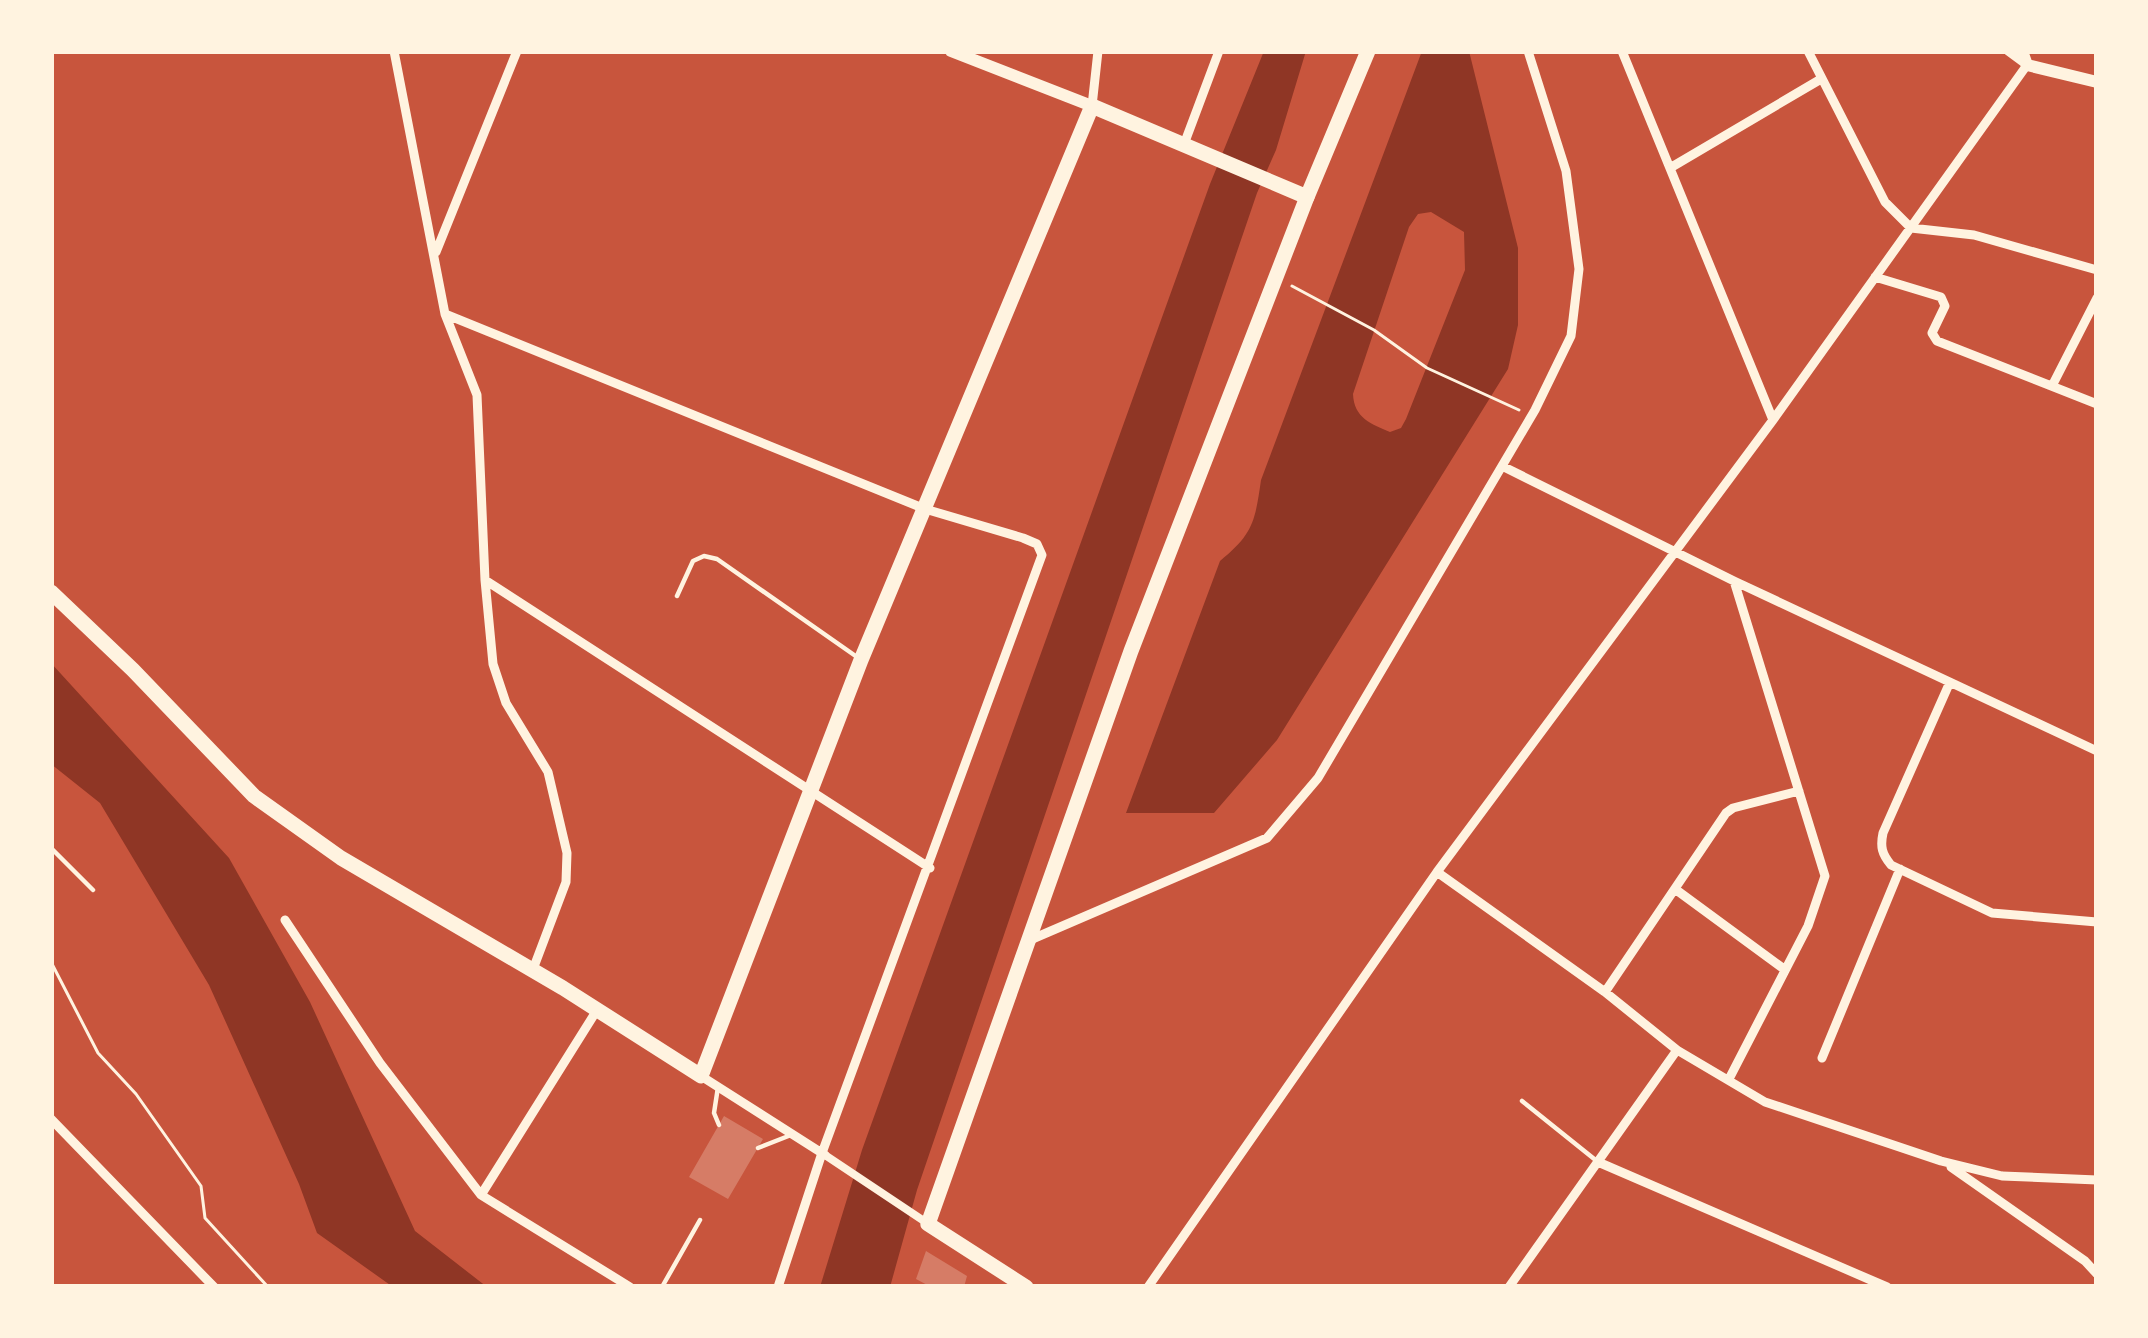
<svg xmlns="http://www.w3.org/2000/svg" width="2148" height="1338" font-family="'Varela Round',sans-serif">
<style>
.water{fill:#8f3625;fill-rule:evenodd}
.building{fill:#d67c66}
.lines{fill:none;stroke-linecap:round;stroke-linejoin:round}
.path{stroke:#fff3e0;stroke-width:3}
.service{stroke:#fff3e0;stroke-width:4.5}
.pedestrian{stroke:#fff3e0;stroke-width:8}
.minor{stroke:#fff3e0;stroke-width:9}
.tertiary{stroke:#fff3e0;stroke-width:12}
.primary{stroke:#fff3e0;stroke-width:15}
.trunk{stroke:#fff3e0;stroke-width:15}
</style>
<rect width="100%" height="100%" fill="#c8553d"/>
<path class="water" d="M 1264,51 L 1306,51 L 1276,150 L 1257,193 L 917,1190 L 890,1287 L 820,1287 L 862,1150 L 1210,184 Z
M 1422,51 L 1469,51 L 1518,248 L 1518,325 L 1508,369 L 1277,740 L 1214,813 L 1126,813 L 1220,561 C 1253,534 1255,522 1261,480 ZM 1431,212 L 1464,232 L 1465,270 L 1406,419 L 1401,428 L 1390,432 C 1371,424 1354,418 1353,394 L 1409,227 L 1418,214 Z
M 51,663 L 229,858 L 310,1002 L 415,1231 L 487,1287 L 393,1287 L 317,1233 L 299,1184 L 209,985 L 100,803 L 51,764 Z"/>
<path class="building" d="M 724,1116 L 763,1139 L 728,1199 L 689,1177 Z
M 926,1251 L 967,1276 L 964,1287 L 931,1287 L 916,1279 Z"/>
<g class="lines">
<path class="path" d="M 1292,286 L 1374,330 L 1427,368 L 1519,410
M 51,962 L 98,1053 L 136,1094 L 201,1186 L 205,1218 L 268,1287"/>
<path class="service" d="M 677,596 L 693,561 L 704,556 L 717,559 L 857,657
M 51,848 L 93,890
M 718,1087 L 714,1113 L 719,1125
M 1522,1101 L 1598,1162
M 758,1148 L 791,1135
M 662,1287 L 700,1220"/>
<path class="pedestrian" d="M 825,1155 L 927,1223"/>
<path class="minor" d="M 394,51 L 445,314 L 477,395 L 485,580 L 493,664 L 506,703 L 548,772 L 567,853 L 566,882 L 532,972
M 1622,51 L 1773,420
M 1808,51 L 1885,202 L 1911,228 L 1974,235 L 2097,270
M 1092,106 L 1098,51
M 1183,147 L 1219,51
M 1670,168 L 1821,79
M 436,252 L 517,51
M 1875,277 L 1941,297 L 1945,306 L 1932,333 L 1937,341 L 2097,404
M 445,314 L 925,509 L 1023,538 L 1037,544 L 1042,555 L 822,1153 L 778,1287
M 2052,386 L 2097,298
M 1502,466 L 1734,581 L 2097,751
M 485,580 L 930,868
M 1950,682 L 1883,833 C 1880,847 1882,854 1891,865 L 1992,913 L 2097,922
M 1437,872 L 1605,992 L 1677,1050 L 1765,1102 L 1941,1161 L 2002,1176 L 2097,1180
M 1675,889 L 1784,969
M 285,920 L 380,1063 L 481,1195 L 630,1287
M 1030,940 L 1267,838 L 1318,778 L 1535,410 L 1571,336 L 1579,269 L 1566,171 L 1528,51
M 1605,992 L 1726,813 L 1733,808 L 1799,791
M 1822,1058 L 1900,869
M 701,1076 L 825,1155
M 1729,1079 L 1808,926 L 1825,876 L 1734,581
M 51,1119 L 214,1287
M 1598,1162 L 1887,1287
M 1951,1167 L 2085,1261 L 2097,1274
M 481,1195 L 597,1010
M 1148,1287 L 1437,872 L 1773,420 L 2027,65 L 2008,51
M 1509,1287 L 1677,1050"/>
<path class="tertiary" d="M 951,51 L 1092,106
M 2022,51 L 2027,65 L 2097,82"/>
<path class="primary" d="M 1026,1287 L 928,1224 L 1131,651 L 1307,197"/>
<path class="trunk" d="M 51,592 L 133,670 L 254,796 L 341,858 L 563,988 L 701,1076 L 861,660 L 1092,106 L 1307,197 L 1368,51"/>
</g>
<rect width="2148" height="1338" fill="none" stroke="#fff3e0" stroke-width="108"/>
</svg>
